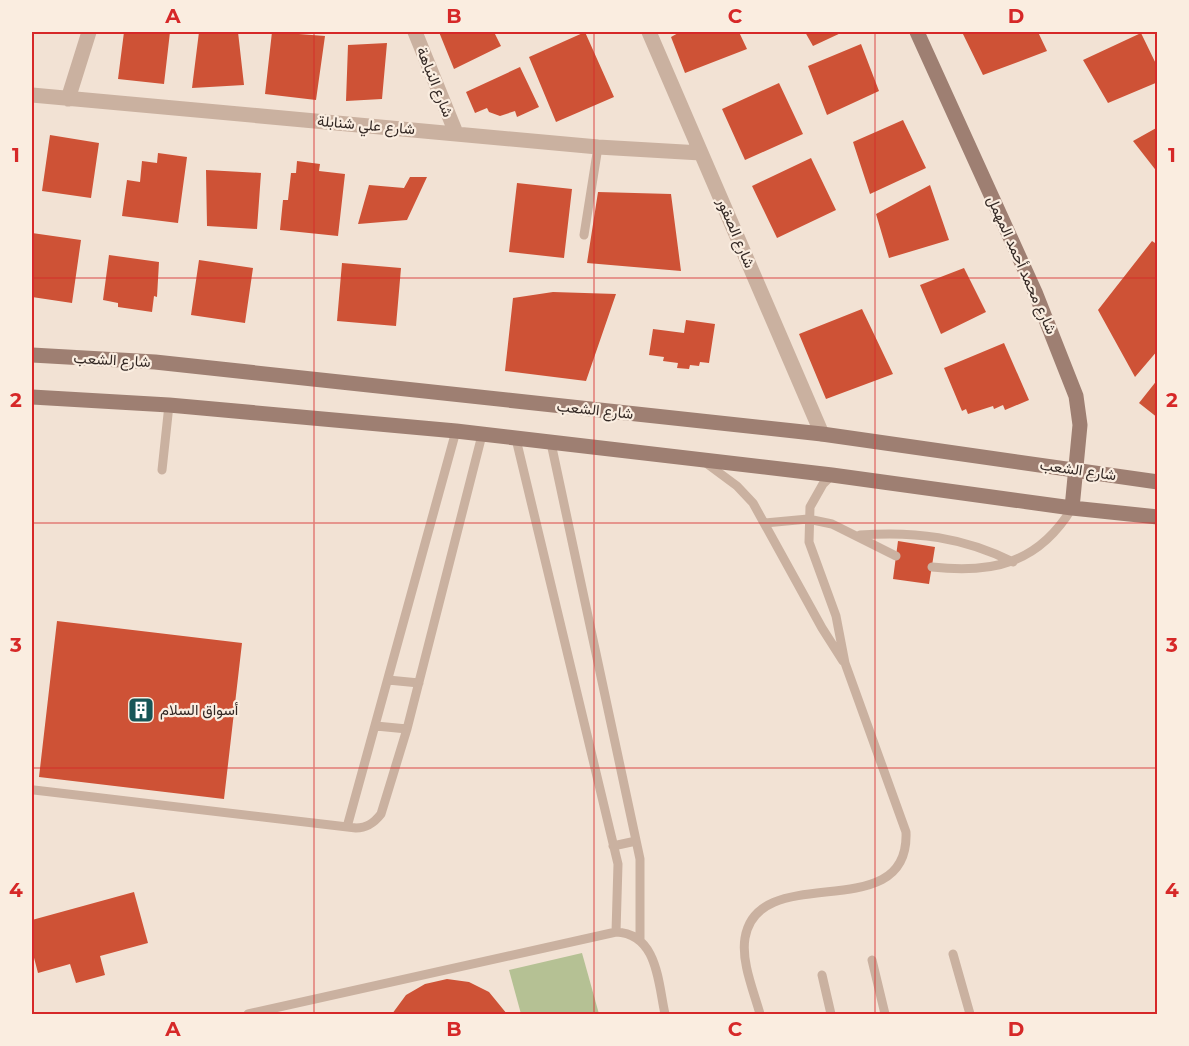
<svg xmlns="http://www.w3.org/2000/svg" width="1189" height="1046" font-family="Montserrat,Vazirmatn,sans-serif">
<style>
.green{fill:#b5c194}
.building{fill:#ce5236}
.lines{fill:none;stroke-linecap:round;stroke-linejoin:round}
.lane{stroke:#cab1a0;stroke-width:9}
.street{stroke:#cab1a0;stroke-width:15}
.secondary{stroke:#9e7f72;stroke-width:15}
.grid{fill:none;stroke:#d62828;stroke-width:1.5;stroke-opacity:0.55}
.labels{text-anchor:middle;stroke-width:4.5;stroke-linejoin:round;paint-order:stroke}
.street-label{font-size:15px;fill:#332824;stroke:#faede0}
.poi-label{font-size:15px;fill:#332824;stroke:#faede0;text-anchor:start}
.neatline{fill:none;stroke:#d62828;stroke-width:2}
.grid-label{font-size:20px;text-anchor:middle;font-weight:bold;fill:#d62828}
</style>
<rect width="100%" height="100%" fill="#f2e2d4"/>
<path class="green" d="M 582,953 L 599,1014 L 521,1014 L 509,970 Z"/>
<path class="building" d="M 124,32 L 170,32 L 164,84 L 118,79 Z
M 199,32 L 238,32 L 244,85 L 192,88 Z
M 272,32 L 325,36 L 316,100 L 265,94 Z
M 439,32 L 494,32 L 501,46 L 454,69 Z
M 585,32 L 614,97 L 556,122 L 529,57 Z
M 680,32 L 739,32 L 747,49 L 685,73 L 671,37 Z
M 805,32 L 843,32 L 813,46 Z
M 962,32 L 1038,32 L 1047,51 L 983,75 Z
M 1141,33 L 1158,68 L 1158,82 L 1108,103 L 1083,60 Z
M 387,43 L 382,99 L 346,101 L 348,45 Z
M 861,44 L 879,91 L 827,115 L 808,66 Z
M 520,67 L 539,107 L 517,117 L 515,111 L 500,116 L 489,112 L 487,108 L 475,113 L 466,92 Z
M 779,83 L 803,134 L 745,160 L 722,109 Z
M 903,120 L 926,168 L 870,194 L 853,142 Z
M 1158,127 L 1158,173 L 1133,141 Z
M 50,135 L 99,143 L 91,198 L 42,191 Z
M 158,153 L 187,157 L 178,223 L 122,216 L 127,180 L 140,182 L 142,161 L 157,163 Z
M 811,158 L 836,210 L 777,238 L 752,186 Z
M 297,161 L 320,164 L 319,171 L 345,174 L 338,236 L 280,230 L 283,200 L 288,200 L 291,173 L 296,173 Z
M 206,170 L 261,173 L 257,229 L 207,226 Z
M 410,177 L 427,177 L 407,220 L 358,224 L 369,185 L 404,188 Z
M 517,183 L 572,189 L 564,258 L 509,252 Z
M 930,185 L 949,240 L 889,258 L 876,214 Z
M 598,192 L 671,194 L 681,271 L 587,263 Z
M 32,233 L 81,240 L 72,303 L 32,297 Z
M 1152,241 L 1158,245 L 1158,350 L 1135,377 L 1098,310 Z
M 109,255 L 159,262 L 157,297 L 154,296 L 152,312 L 118,307 L 118,303 L 103,300 Z
M 199,260 L 253,268 L 245,323 L 191,315 Z
M 342,263 L 401,268 L 396,326 L 337,321 Z
M 964,268 L 986,312 L 941,334 L 920,285 Z
M 553,292 L 616,294 L 586,381 L 505,371 L 513,298 Z
M 862,309 L 893,374 L 826,399 L 799,334 Z
M 686,320 L 715,324 L 709,363 L 700,362 L 699,366 L 690,365 L 689,369 L 677,368 L 678,363 L 663,361 L 664,357 L 649,355 L 653,329 L 684,333 Z
M 1004,343 L 1029,400 L 1005,410 L 1003,405 L 994,409 L 993,406 L 968,414 L 966,409 L 962,411 L 944,368 Z
M 1158,379 L 1158,418 L 1139,403 Z
M 898,541 L 935,547 L 929,584 L 893,579 Z
M 57,621 L 242,643 L 224,799 L 39,777 Z
M 134,892 L 148,943 L 100,956 L 105,975 L 76,983 L 70,964 L 38,973 L 32,950 L 32,920 Z
M 447,979 L 469,982 L 489,992 L 507,1014 L 392,1014 L 406,995 L 425,984 Z"/>
<g class="lines">
<path class="lane" d="M 584,235 L 598,147
M 516,439 L 618,864 L 616,932
M 551,443 L 640,859 L 640,939
M 706,463 L 737,486 L 753,503 L 822,628 L 843,661
M 162,470 L 169,405
M 765,523 L 808,519 L 832,524 L 896,556
M 860,535 C 915,531 963,537 1013,562
M 932,567 C 993,574 1039,563 1072,508
M 388,680 L 419,683
M 376,726 L 407,729
M 34,790 L 356,828 C 367,828 374,823 381,814 L 407,729 L 482,435
M 347,827 L 456,431
M 613,846 L 636,841
M 953,954 L 970,1014
M 872,960 L 885,1014
M 822,975 L 831,1014
M 248,1014 L 616,932 C 658,934 658,983 665,1014
M 760,1014 C 754,992 741,962 745,938 C 758,858 910,929 906,832 L 845,663 L 836,616 L 809,542 L 810,507 L 823,484 L 832,475"/>
<path class="street" d="M 415,32 L 456,133
M 649,32 L 822,434
M 32,95 L 598,147 L 701,153
M 68,99 L 89,32"/>
<path class="secondary" d="M 917,32 L 1035,292 L 1076,396 L 1080,425 L 1072,508
M 32,355 L 155,362 L 822,434 L 1158,482
M 32,397 L 169,405 L 456,431 L 832,475 L 1072,508 L 1158,517"/>
</g>
<path class="grid" d="M 314,32 L 314,1014M 594,32 L 594,1014M 875,32 L 875,1014M 32,278 L 1158,278M 32,523 L 1158,523M 32,768 L 1158,768"/>
<defs>
<symbol id="building-square" viewBox="-11 -11 22 22"><rect x="-9" y="-9" width="18" height="18" rx="4" fill="#175657" stroke="#faede0"/><path d="M-4-6H4V6H1V3H-1V6H-4ZM-2.5-4.3h1.7v1.8h-1.7ZM.8-4.3h1.7v1.8H.8ZM-2.5-1h1.7V.8h-1.7ZM.8-1h1.7V.8H.8Z" fill="#fff"/></symbol>
</defs>
<g fill-rule="evenodd">
<use href="#building-square" x="126" y="695" width="30" height="30"/>
</g>
<g class="labels">
<g class="street-label">
<text transform="translate(435 82) rotate(68)" y="5">شارع النباهة</text>
<text transform="translate(366 125) rotate(5)" y="5">شارع علي شنابلة</text>
<text transform="translate(736 233) rotate(67)" y="5">شارع الصقور</text>
<text transform="translate(1022 265) rotate(66)" y="5">شارع محمد أحمد المهمل</text>
<text transform="translate(112 360) rotate(3)" y="5">شارع الشعب</text>
<text transform="translate(595 410) rotate(6)" y="5">شارع الشعب</text>
<text transform="translate(1078 470) rotate(8)" y="5">شارع الشعب</text>
</g>
<g class="poi-label">
<text x="160" y="715">أسواق السلام</text>
</g>
</g>
<rect width="1189" height="1046" fill="none" stroke="#faede0" stroke-width="66"/>
<rect x="33" y="33" width="1123" height="980" class="neatline"/>
<g class="grid-label">
<text x="173" y="23">A</text>
<text x="454" y="23">B</text>
<text x="735" y="23">C</text>
<text x="1016" y="23">D</text>
<text x="16" y="162">1</text>
<text x="1172" y="162">1</text>
<text x="16" y="407">2</text>
<text x="1172" y="407">2</text>
<text x="16" y="652">3</text>
<text x="1172" y="652">3</text>
<text x="16" y="897">4</text>
<text x="1172" y="897">4</text>
<text x="173" y="1036">A</text>
<text x="454" y="1036">B</text>
<text x="735" y="1036">C</text>
<text x="1016" y="1036">D</text>
</g>
</svg>
